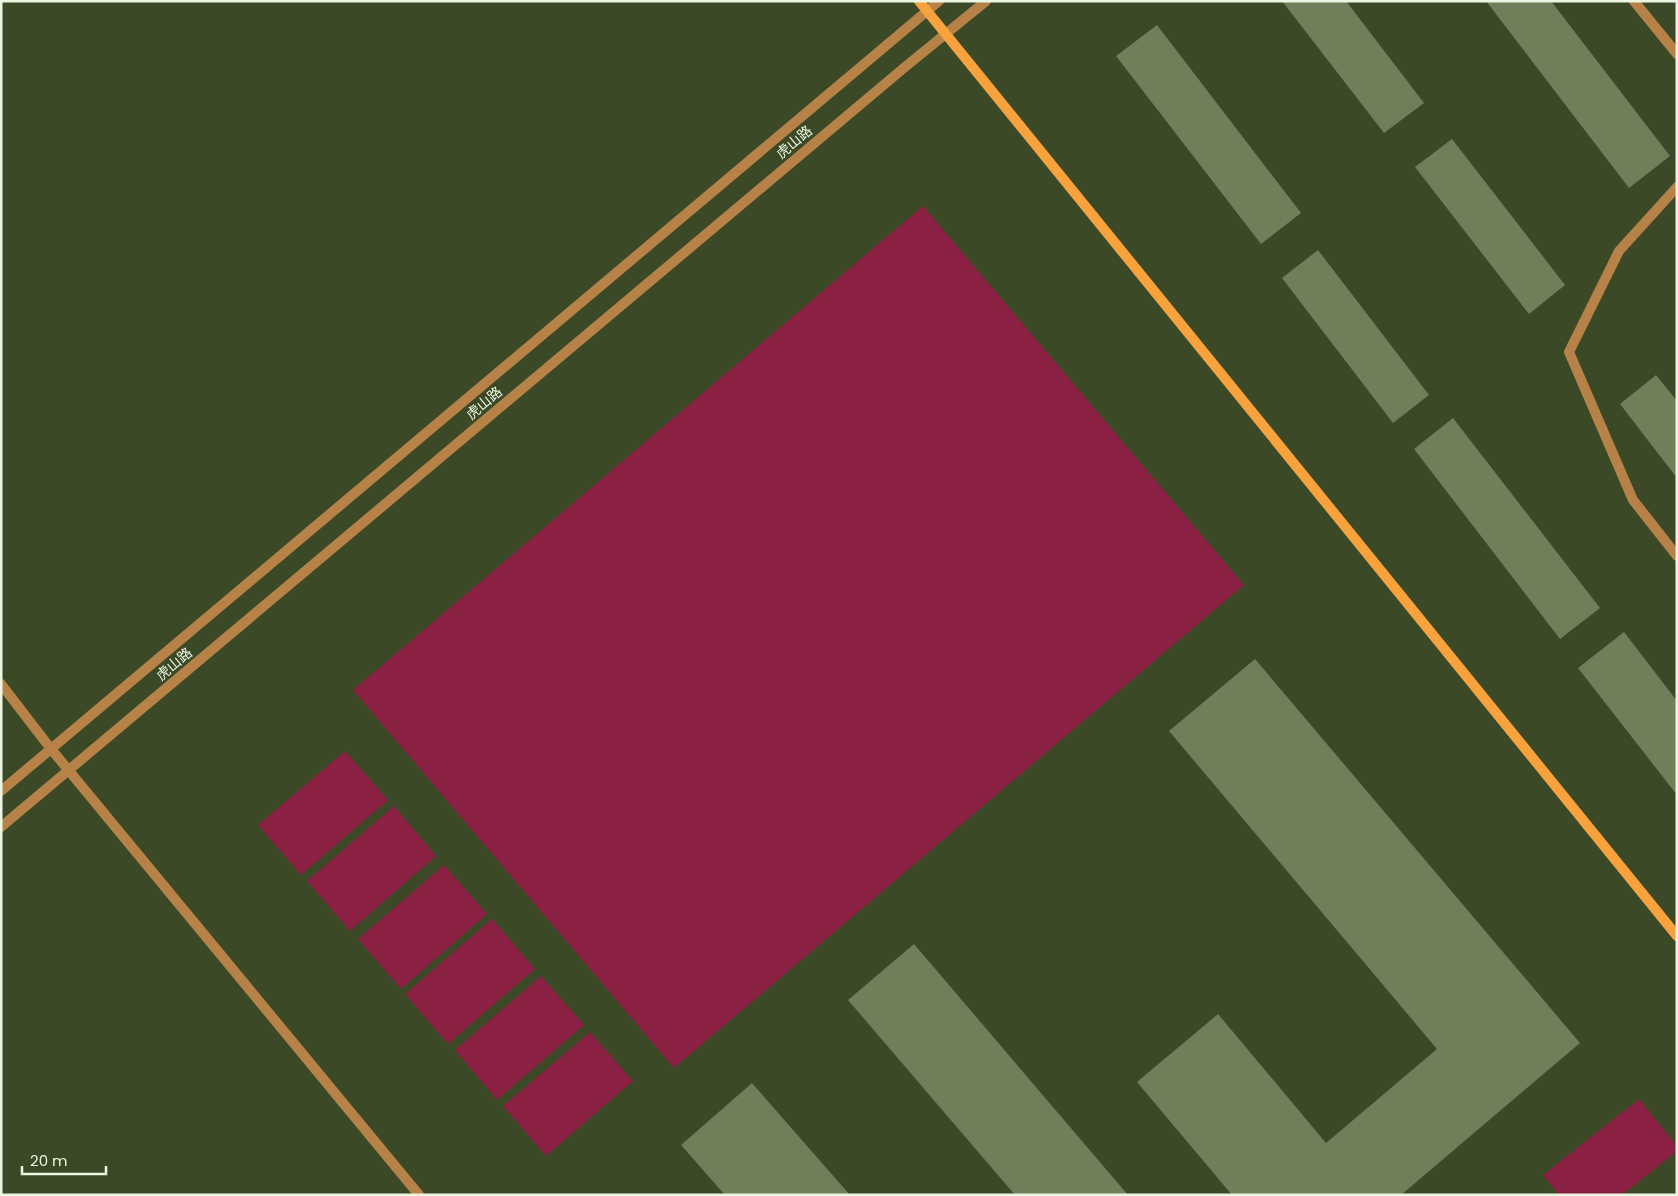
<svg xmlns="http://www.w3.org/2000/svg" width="1678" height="1196" font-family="Poppins,'Noto Sans SC',sans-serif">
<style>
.green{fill:#8a2142}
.building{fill:#6f7f5a}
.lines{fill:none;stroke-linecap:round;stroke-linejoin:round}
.street{stroke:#b78248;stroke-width:10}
.secondary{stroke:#f7a23c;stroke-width:10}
.labels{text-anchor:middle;stroke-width:4.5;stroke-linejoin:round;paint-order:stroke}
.street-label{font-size:14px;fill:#edf6e2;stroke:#3b4926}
</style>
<rect width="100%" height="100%" fill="#3b4926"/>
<path class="green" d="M 923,206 L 1244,585 L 674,1068 L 353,690 Z
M 345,751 L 388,800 L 301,875 L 258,825 Z
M 394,806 L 436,856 L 350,931 L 307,881 Z
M 444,865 L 487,914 L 401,989 L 358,939 Z
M 492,919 L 535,969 L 448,1044 L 405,994 Z
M 541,976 L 584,1025 L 497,1100 L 455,1050 Z
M 590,1032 L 633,1081 L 546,1156 L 503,1106 Z
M 1639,1099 L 1677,1146 L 1677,1151 L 1622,1195 L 1559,1195 L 1543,1175 Z"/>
<path class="building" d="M 1282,1 L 1346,1 L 1424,103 L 1384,133 Z
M 1486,1 L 1551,1 L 1670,156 L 1629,188 Z
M 1157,25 L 1301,213 L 1261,244 L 1116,56 Z
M 1452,139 L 1565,285 L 1529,314 L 1415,167 Z
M 1318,250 L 1429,395 L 1393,423 L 1282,278 Z
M 1656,375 L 1677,401 L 1677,478 L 1620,404 Z
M 1453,418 L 1600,608 L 1560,639 L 1414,449 Z
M 1624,632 L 1677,701 L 1677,795 L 1578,668 Z
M 1255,659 L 1580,1043 L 1401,1195 L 1232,1195 L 1137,1082 L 1218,1014 L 1326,1143 L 1437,1049 L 1169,731 Z
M 914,944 L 1128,1195 L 1015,1195 L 848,1000 Z
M 752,1083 L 850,1195 L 725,1195 L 681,1145 Z"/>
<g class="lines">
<path class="street" d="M 1634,1 L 1677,54
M 1677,187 L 1619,251 L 1569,352 L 1633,500 L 1677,556
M 1,684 L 51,749 L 419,1195
M 1,791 L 939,1
M 1,827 L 905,67 L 986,1"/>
<path class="secondary" d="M 919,1 L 1677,936"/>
</g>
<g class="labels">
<g class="street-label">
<text transform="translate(794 142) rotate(-40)" y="5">虎山路</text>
<text transform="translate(484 403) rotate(-40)" y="5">虎山路</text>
<text transform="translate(174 664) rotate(-40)" y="5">虎山路</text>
</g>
</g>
<rect width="1678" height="1196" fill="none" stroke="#edf6e2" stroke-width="5"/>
<path d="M22 1166v8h84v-8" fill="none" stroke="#edf6e2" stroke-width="2.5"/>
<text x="30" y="1166" font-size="15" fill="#edf6e2" stroke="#3b4926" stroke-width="4" paint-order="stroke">20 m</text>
</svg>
